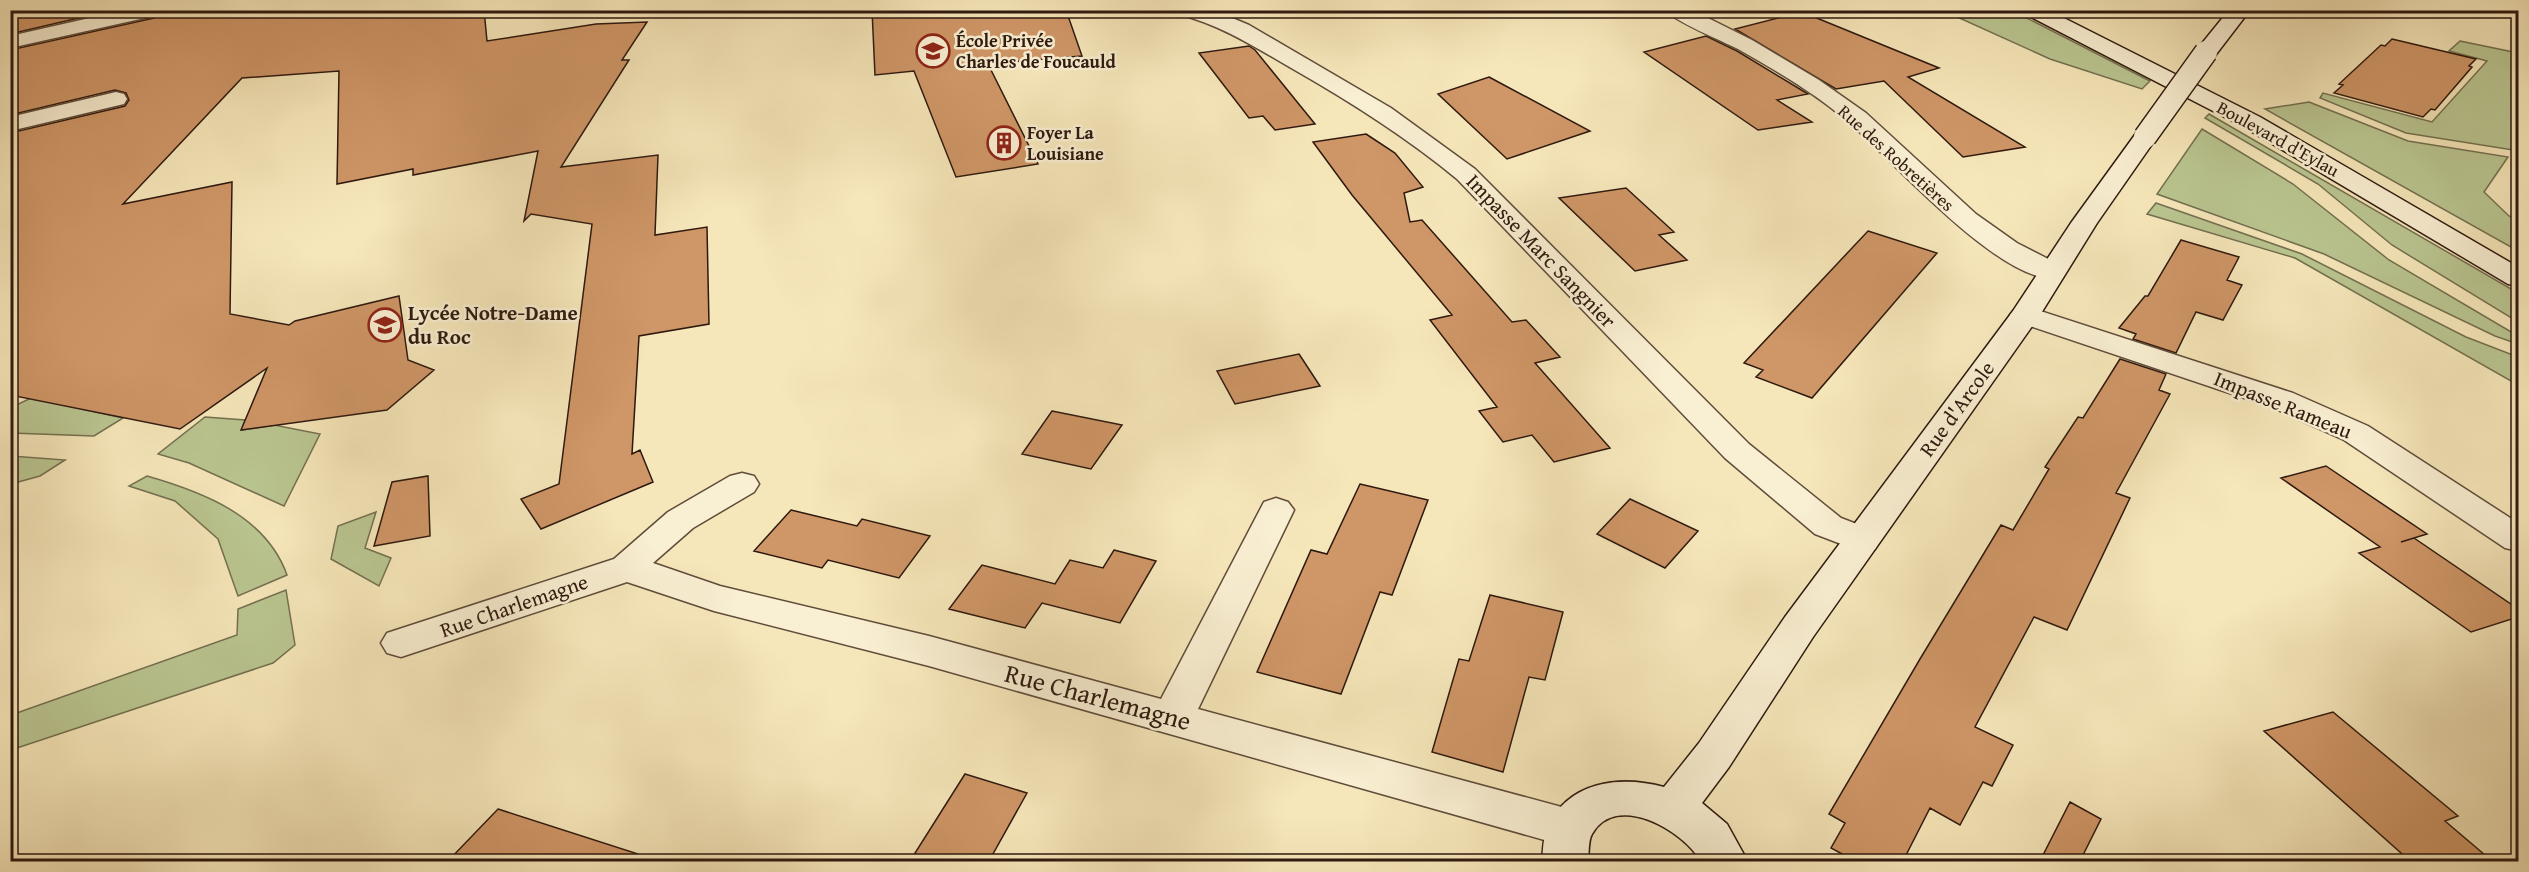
<svg xmlns="http://www.w3.org/2000/svg" width="2529" height="872" font-family="'Gentium Book Plus',serif">
<style>
.green{fill:#bac691;stroke:#747050;stroke-width:1.5}
.building{fill:#cf9667;stroke:#2e190f;stroke-width:1.5}
.lines{fill:none;stroke-linecap:round;stroke-linejoin:round}
.minor-casing{stroke:#604c3a;stroke-width:3}
.secondary-casing{stroke:#2e190f;stroke-width:3}
.minor{fill:#f9efd2;fill-rule:evenodd}
.secondary{fill:#f9efd2;fill-rule:evenodd}
.secondary-bridge-casing{stroke:#2e190f;stroke-width:25;stroke-linecap:butt}
.secondary-bridge{stroke:#f9efd2;stroke-width:22}
.labels{text-anchor:middle;stroke-width:5;stroke-linejoin:round;paint-order:stroke}
.far-poi-label{font-size:18px;font-weight:bold;fill:#2e190f;stroke:#f9efd2;text-anchor:start}
.far-street-label{font-size:18px;fill:#2e190f;stroke:#f9efd2}
.street-label{font-size:21px;fill:#2e190f;stroke:#f9efd2}
.poi-label{font-size:21px;font-weight:bold;fill:#2e190f;stroke:#f9efd2;text-anchor:start}
.near-street-label{font-size:26px;fill:#2e190f;stroke:#f9efd2}
</style>
<rect width="100%" height="100%" fill="#f6e7ba"/>
<filter id="stains"><feTurbulence type="fractalNoise" baseFrequency=".00333" numOctaves="4"/><feColorMatrix values="0 0 0 0 .2 0 0 0 0 .09 0 0 0 0 .02 0 0 0 .5 -.17"/></filter>
<radialGradient id="worn" r=".72"><stop offset=".6" stop-color="#630" stop-opacity="0"/><stop offset="1" stop-color="#630" stop-opacity=".3"/></radialGradient>
<path class="green" d="M 1944,11 L 2013,11 L 2150,81 L 2142,89 L 2050,59 Z
M 2460,41 L 2513,52 L 2518,60 L 2518,143 L 2513,150 L 2406,133 L 2320,98 L 2323,93 L 2432,122 L 2487,61 L 2449,51 Z
M 2309,102 L 2408,141 L 2508,157 L 2484,192 L 2509,216 L 2518,221 L 2518,251 L 2265,109 Z
M 2209,114 L 2518,293 L 2518,322 L 2392,245 L 2318,184 L 2205,118 Z
M 2202,129 L 2293,184 L 2389,260 L 2518,336 L 2518,344 L 2495,336 L 2324,254 L 2157,194 Z
M 2156,203 L 2302,254 L 2466,337 L 2518,357 L 2518,385 L 2295,258 L 2147,214 Z
M 31,398 L 123,418 L 94,436 L 11,433 L 10,408 Z
M 205,417 L 245,420 L 242,430 L 274,425 L 320,434 L 284,506 L 189,463 L 158,454 Z
M 11,456 L 65,460 L 40,476 L 11,484 Z
M 147,476 C 203,492 266,516 287,575 L 238,596 L 218,539 L 175,501 L 129,486 Z
M 376,512 L 365,548 L 391,558 L 379,586 L 331,559 L 338,526 Z
M 286,590 L 295,645 L 273,663 L 11,750 L 11,715 L 237,635 L 238,609 Z"/>
<path class="building" d="M 10,10 L 113,10 L 10,34 Z
M 166,10 L 484,10 L 487,41 L 596,24 L 647,22 L 622,60 L 629,60 L 561,167 L 658,155 L 655,235 L 707,227 L 709,324 L 639,336 L 632,454 L 640,450 L 653,482 L 541,529 L 521,499 L 559,484 L 592,224 L 531,214 L 524,221 L 538,151 L 413,175 L 413,169 L 337,184 L 339,71 L 242,78 L 123,204 L 232,182 L 230,314 L 289,325 L 295,321 L 399,296 L 408,360 L 434,370 L 387,410 L 241,430 L 267,368 L 180,429 L 10,395 L 10,133 L 125,106 L 129,100 L 126,93 L 115,90 L 10,115 L 10,50 L 154,18 Z
M 872,10 L 1066,10 L 1082,56 L 988,64 L 1038,164 L 956,177 L 914,71 L 875,75 Z
M 1802,12 L 1939,68 L 1908,77 L 2025,147 L 1963,157 L 1884,81 L 1836,89 L 1735,29 Z
M 1706,36 L 1737,51 L 1808,94 L 1777,100 L 1812,122 L 1758,130 L 1644,52 Z
M 2392,39 L 2476,59 L 2469,66 L 2472,67 L 2435,110 L 2431,109 L 2423,117 L 2334,93 L 2343,85 L 2339,84 L 2381,45 L 2385,46 Z
M 1249,46 L 1255,50 L 1315,124 L 1275,130 L 1263,116 L 1249,118 L 1199,53 Z
M 1489,77 L 1590,131 L 1507,159 L 1438,94 Z
M 1366,134 L 1395,153 L 1423,187 L 1404,193 L 1410,222 L 1422,220 L 1512,322 L 1526,320 L 1560,357 L 1535,363 L 1610,448 L 1554,462 L 1532,435 L 1503,442 L 1479,411 L 1497,407 L 1430,320 L 1452,315 L 1352,195 L 1313,142 Z
M 1626,188 L 1674,232 L 1659,235 L 1687,260 L 1635,271 L 1559,198 Z
M 1868,231 L 1937,253 L 1812,398 L 1756,377 L 1763,370 L 1744,363 Z
M 2181,240 L 2239,257 L 2227,280 L 2242,285 L 2223,320 L 2196,312 L 2176,353 L 2133,339 L 2136,334 L 2119,328 L 2145,296 L 2148,296 Z
M 1299,354 L 1320,386 L 1235,404 L 1217,371 Z
M 2120,359 L 2166,374 L 2159,390 L 2170,394 L 2116,493 L 2130,498 L 2067,630 L 2034,617 L 1975,727 L 2013,745 L 1992,786 L 1983,782 L 1960,825 L 1930,808 L 1903,861 L 1855,861 L 1831,848 L 1845,823 L 1829,814 L 1920,659 L 2001,525 L 2013,530 L 2049,469 L 2045,467 L 2078,417 L 2083,418 Z
M 1052,411 L 1122,425 L 1091,469 L 1022,454 Z
M 2326,466 L 2427,534 L 2401,542 L 2414,538 L 2518,609 L 2518,617 L 2471,632 L 2359,553 L 2380,547 L 2281,478 Z
M 428,476 L 430,536 L 374,546 L 392,482 Z
M 1360,484 L 1428,500 L 1392,595 L 1380,592 L 1341,694 L 1257,672 L 1311,550 L 1327,554 Z
M 1630,499 L 1698,531 L 1665,568 L 1597,534 Z
M 791,510 L 857,526 L 862,519 L 930,536 L 899,578 L 828,560 L 822,568 L 754,551 Z
M 1114,550 L 1156,561 L 1120,623 L 1042,603 L 1025,628 L 949,609 L 982,565 L 1055,584 L 1070,560 L 1103,568 Z
M 1490,595 L 1563,612 L 1545,680 L 1529,677 L 1503,772 L 1432,752 L 1459,659 L 1469,661 Z
M 2333,712 L 2458,816 L 2445,821 L 2492,861 L 2410,861 L 2264,731 Z
M 965,774 L 1027,793 L 989,861 L 910,861 Z
M 2070,802 L 2101,819 L 2080,861 L 2040,861 Z
M 498,809 L 638,854 L 637,861 L 448,861 Z"/>
<g class="lines">
<defs>
<path id="minor" d="M 125,10 L 164,10 L 154,16 L 10,48 L 10,36 Z
M 1175,10 L 1213,10 L 1249,25 L 1391,108 L 1475,169 L 1749,444 L 1841,518 L 1875,531 L 1880,540 L 1875,549 L 1862,552 L 1815,534 L 1725,458 L 1457,179 C 1406,137 1351,102 1293,69 C 1255,47 1221,25 1178,14 Z
M 1665,10 L 1692,10 L 1752,40 L 1819,80 L 1866,113 L 1976,214 L 2017,243 L 2062,266 L 2066,272 L 2062,278 C 2007,291 1892,160 1852,125 C 1818,95 1777,71 1738,49 C 1724,42 1672,20 1665,10 Z
M 116,92 L 124,94 L 127,99 L 124,104 L 10,131 L 10,117 Z
M 2025,306 L 2293,393 L 2368,426 L 2518,523 L 2518,551 L 2505,548 L 2344,440 L 2271,407 L 2015,321 L 2010,315 L 2015,309 Z
M 742,473 L 754,476 L 759,484 L 754,492 L 693,528 L 653,563 L 720,586 L 929,636 L 1161,699 L 1264,502 L 1276,498 L 1288,502 L 1294,510 L 1198,709 L 1569,809 L 1585,815 L 1591,828 L 1585,841 L 1569,847 L 929,666 L 714,611 L 627,582 L 401,657 L 387,653 L 381,643 L 387,633 L 614,559 L 668,512 L 730,476 Z"/>
<path id="secondary" d="M 2022,10 L 2048,10 L 2260,117 L 2518,267 L 2518,286 L 2508,284 L 2244,127 L 2025,14 Z
M 2229,10 L 2250,10 L 2214,57 L 2198,57 L 2195,52 Z
M 2145,130 L 2153,132 L 2157,137 L 2097,223 L 2040,315 L 1813,637 L 1729,767 L 1702,803 L 1727,824 L 1748,862 L 1701,862 C 1685,831 1616,791 1592,834 C 1588,841 1589,853 1588,862 L 1542,862 C 1543,851 1543,838 1547,829 C 1567,781 1620,775 1664,787 L 1699,743 L 1785,617 L 2013,311 L 2071,223 L 2137,132 Z"/>
</defs>
<use href="#minor" class="minor-casing"/>
<use href="#secondary" class="secondary-casing"/>
<use href="#minor" class="minor"/>
<use href="#secondary" class="secondary"/>
<defs>
<path id="secondary-bridge" d="M 2145,137 L 2206,52"/>
</defs>
<use href="#secondary-bridge" class="secondary-bridge-casing"/>
<use href="#secondary-bridge" class="secondary-bridge"/>
</g>
<defs>
<symbol id="school-ring" viewBox="-11 -11 22 22"><circle r="9.5" fill="#f9efd2" stroke="#8f2418" stroke-width="1.5"/><path d="M0-5L7-2L0 1L-7-2ZM-4 1L0 2.5L4 1V4Q0 6-4 4Z" fill="#8f2418"/></symbol>
<symbol id="building-ring" viewBox="-11 -11 22 22"><circle r="9.5" fill="#f9efd2" stroke="#8f2418" stroke-width="1.5"/><path d="M-4-6H4V6H1V3H-1V6H-4ZM-2.5-4.3h1.7v1.8h-1.7ZM.8-4.3h1.7v1.8H.8ZM-2.5-1h1.7V.8h-1.7ZM.8-1h1.7V.8H.8Z" fill="#8f2418"/></symbol>
</defs>
<g fill-rule="evenodd">
<use href="#school-ring" x="914" y="32" width="38" height="38"/>
<use href="#building-ring" x="985" y="124" width="38" height="38"/>
<use href="#school-ring" x="366" y="306" width="38" height="38"/>
</g>
<g class="labels">
<g class="far-poi-label">
<text x="956" y="47">École Privée<tspan x="956" dy="21">Charles de Foucauld</tspan></text>
<text x="1027" y="139">Foyer La<tspan x="1027" dy="21">Louisiane</tspan></text>
</g>
<g class="far-street-label">
<text transform="translate(2278 139) rotate(29)" y="6">Boulevard d'Eylau</text>
<text transform="translate(1896 158) rotate(42)" y="6">Rue des Robretières</text>
</g>
<g class="street-label">
<text transform="translate(1541 251) rotate(46)" y="7">Impasse Marc Sangnier</text>
<text transform="translate(2283 405) rotate(22)" y="7">Impasse Rameau</text>
<text transform="translate(1957 409) rotate(-54)" y="7">Rue d'Arcole</text>
<text transform="translate(514 606) rotate(-19)" y="7">Rue Charlemagne</text>
</g>
<g class="poi-label">
<text x="408" y="320">Lycée Notre-Dame<tspan x="408" dy="24">du Roc</tspan></text>
</g>
<g class="near-street-label">
<text transform="translate(1098 697) rotate(15)" y="9">Rue Charlemagne</text>
</g>
</g>
<rect width="2529" height="872" fill="none" stroke="#f6e7ba" stroke-width="36"/>
<rect x="12" y="12" width="2505" height="848" fill="none" stroke="#2e190f" stroke-width="3"/>
<rect x="18" y="18" width="2493" height="836" fill="none" stroke="#2e190f" stroke-width="1.5"/>
<rect width="100%" height="100%" filter="url(#stains)"/>
<rect width="100%" height="100%" fill="url(#worn)"/>
</svg>
